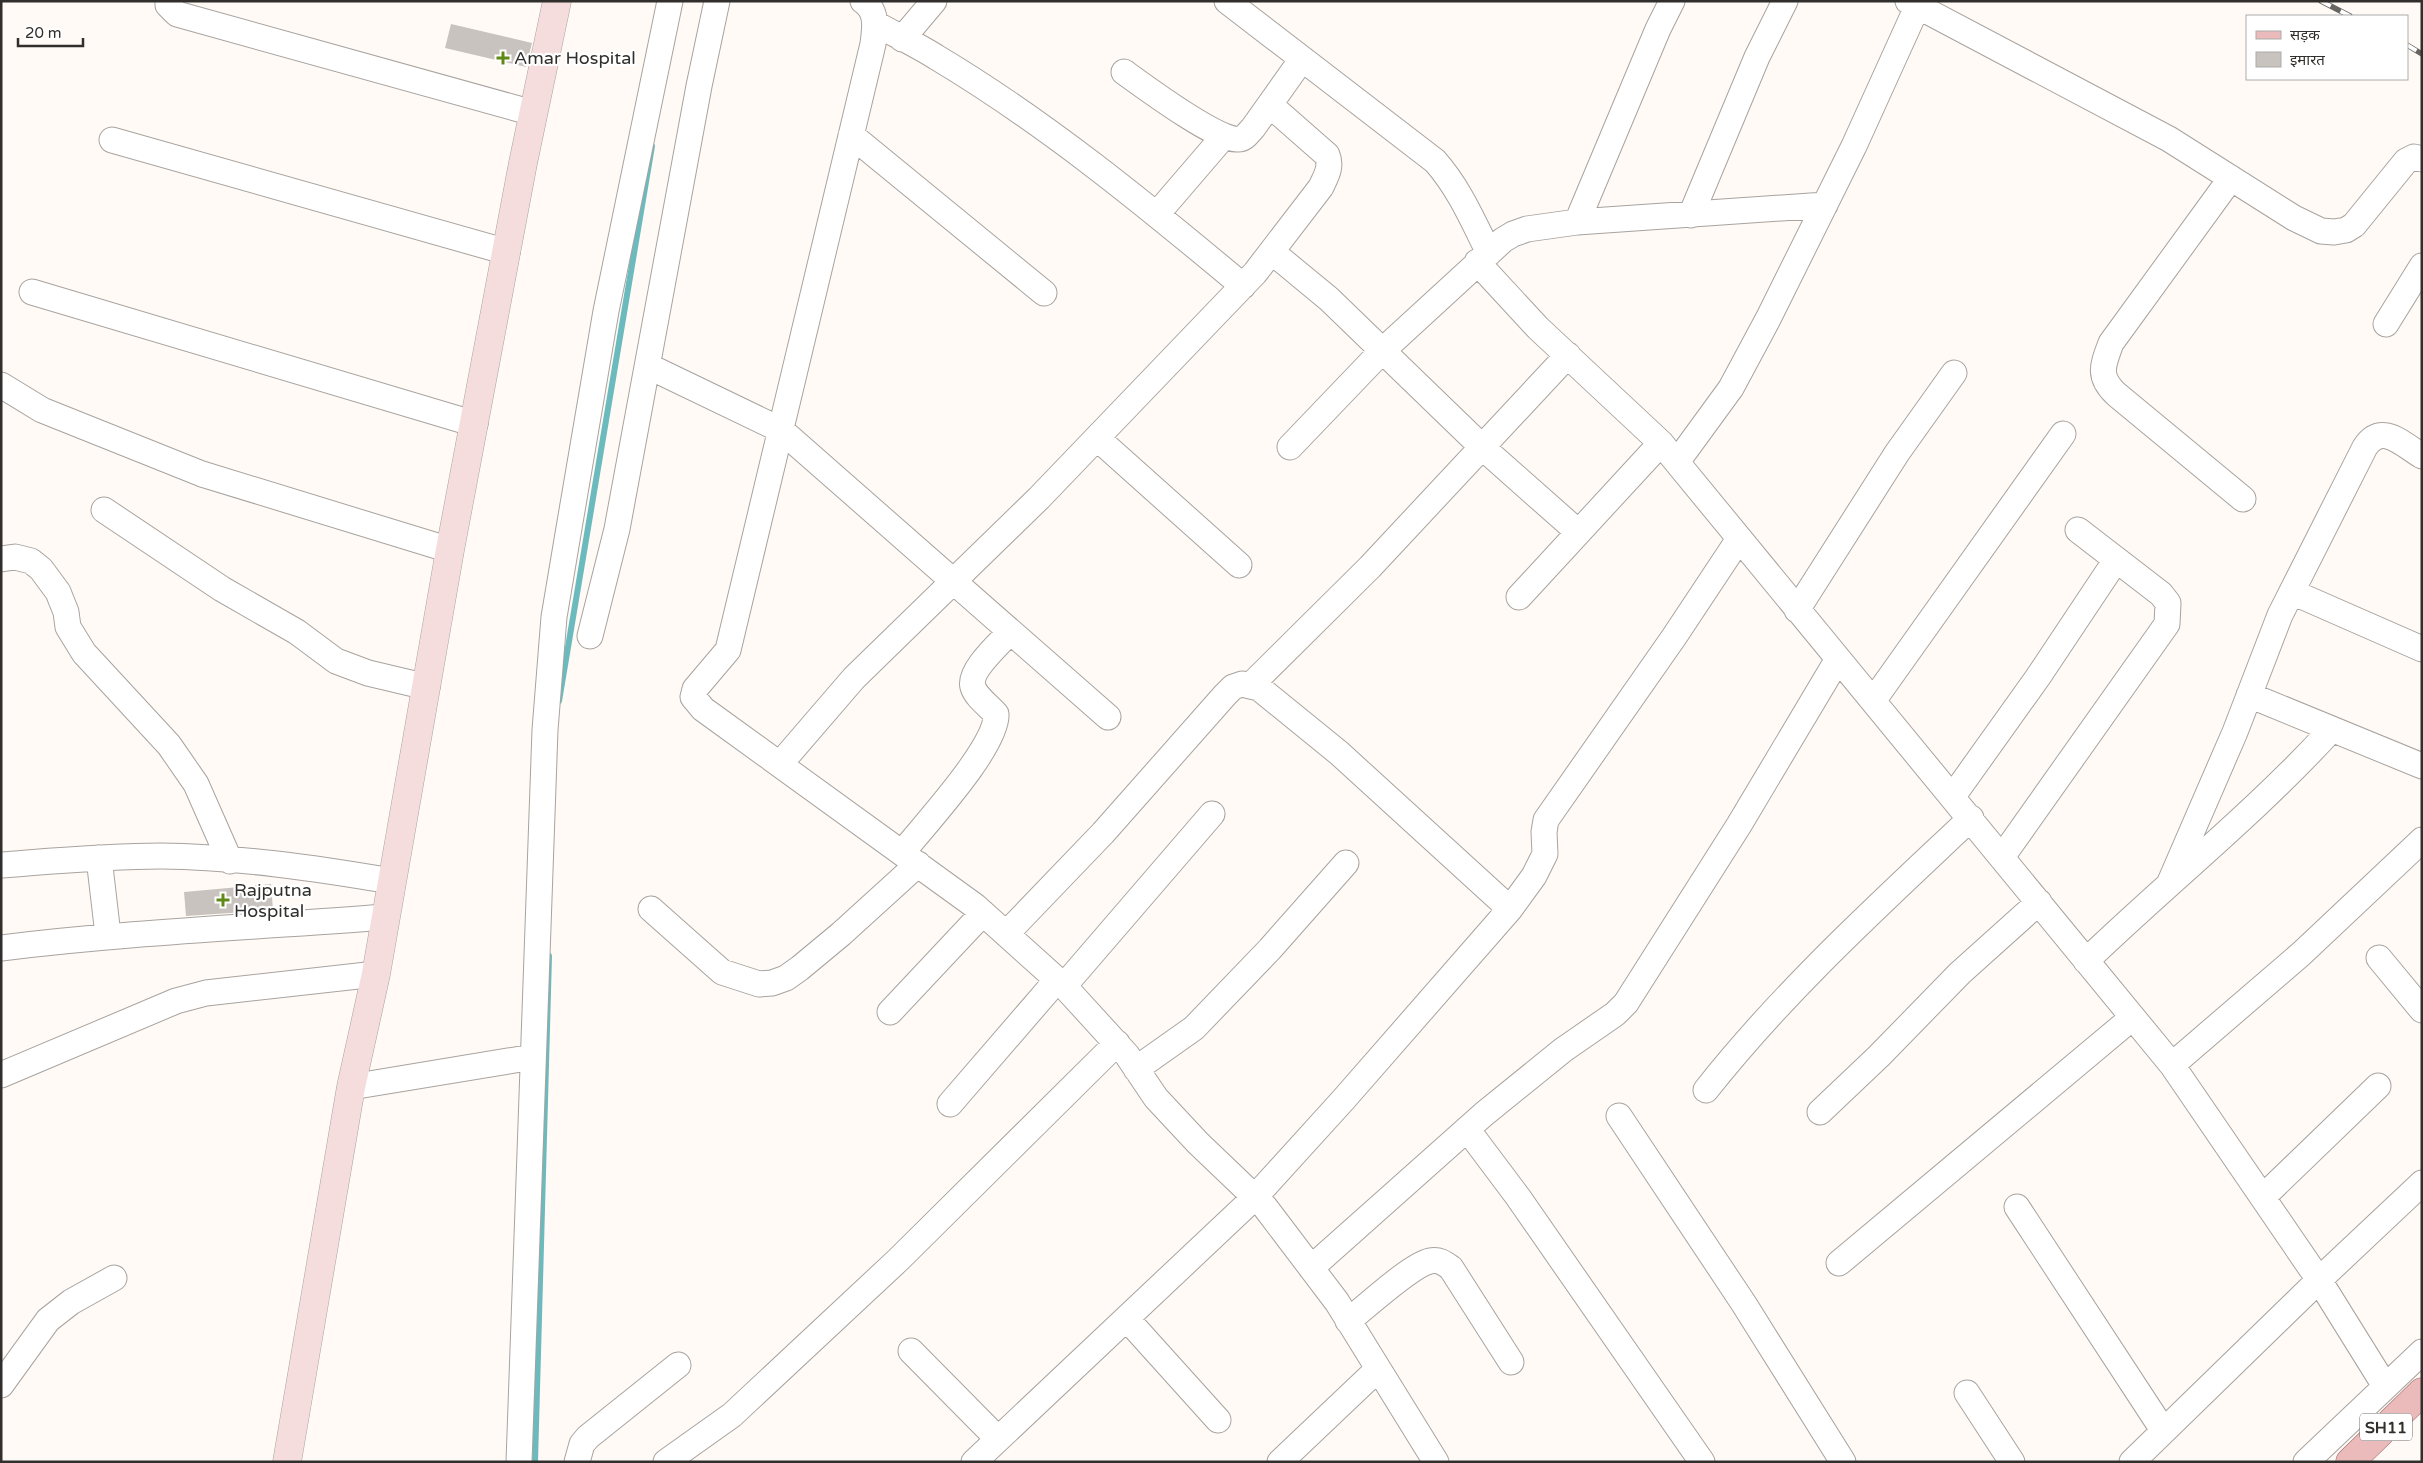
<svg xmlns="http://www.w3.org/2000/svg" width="2423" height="1463" font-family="'Varela Round','Noto Sans Devanagari',sans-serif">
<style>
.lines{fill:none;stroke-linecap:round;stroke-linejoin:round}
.stream{stroke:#6bbabd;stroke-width:6}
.building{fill:#c8c3bf}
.street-casing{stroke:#a8a39f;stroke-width:27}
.secondary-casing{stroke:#a8a39f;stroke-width:29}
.primary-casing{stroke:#a06d6b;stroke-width:29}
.street{stroke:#fff;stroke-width:25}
.secondary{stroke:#f5dddd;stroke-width:28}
.primary{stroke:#ebbbbb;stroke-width:28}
.rail-casing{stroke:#676562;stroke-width:5.5}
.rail{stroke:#fff;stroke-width:4;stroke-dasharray:11;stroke-linecap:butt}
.poi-dot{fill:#608a18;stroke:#fff;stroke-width:2}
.labels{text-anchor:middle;stroke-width:4.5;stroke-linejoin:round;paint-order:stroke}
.shield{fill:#fff;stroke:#6e6d6c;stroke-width:1}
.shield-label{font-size:16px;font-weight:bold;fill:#302f2d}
.poi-label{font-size:18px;fill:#302f2d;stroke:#fff;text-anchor:start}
</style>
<rect width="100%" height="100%" fill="#fffaf5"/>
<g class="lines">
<path class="stream" d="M 559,701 L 652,146
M 535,1462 L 549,956"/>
</g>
<path class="building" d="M 451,24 L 532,43 L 526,67 L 445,48 Z
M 271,884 L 273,910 L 186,916 L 184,892 Z"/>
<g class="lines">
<defs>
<path id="street" d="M 168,1 L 168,5 L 177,14 L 533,113
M 863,1 C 878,11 875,28 873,44 L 728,650 L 695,689 L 693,697 L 703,709 L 975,906 L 1064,986 L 1127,1055 L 1156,1098 L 1198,1143 L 1265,1207 L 1337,1302 L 1436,1462
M 1227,1 L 1435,161 C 1459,188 1473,221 1489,253
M 1908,1 L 2169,139 L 2294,218 L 2321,231 L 2334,232 L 2346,230 L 2354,225 L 2406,161 L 2414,157 L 2422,159
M 876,24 C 896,35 917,45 936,57 C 1045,122 1146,205 1243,286
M 902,39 L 934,1
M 1124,72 C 1142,85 1219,142 1238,139 C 1245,139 1248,133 1253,128 L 1302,59
M 851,135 L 1044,293
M 112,140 L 507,252
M 2231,178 L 2111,343 C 2103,365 2097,376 2116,394 L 2243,499
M 1157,214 L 1224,136
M 1691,215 L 1757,57 L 1785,1
M 1577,222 L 1658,29 L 1672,1
M 1272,252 L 1329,299 L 1482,447 L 1578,532
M 1477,262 L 1538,328 L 1661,443 L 2172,1065 L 2319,1280 L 2385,1386
M 32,292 L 475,424
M 2386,324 L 2422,266
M 648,366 L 781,430 L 1108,717
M 1,385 L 42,410 L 202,474 L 450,550
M 1097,438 L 1239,565
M 1290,447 L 1381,352 L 1503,240 L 1513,234 L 1527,229 L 1577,222 L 1825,205
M 1677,462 L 1731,388 L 1768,319 L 1854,146 L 1917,7
M 104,510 L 222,589 L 297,632 L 336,661 L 368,673 L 427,687
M 1,559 L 15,557 L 31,561 L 41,569 L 58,592 L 66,612 L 68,627 L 84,653 L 169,745 L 196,784 L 230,861
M 2292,592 L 2422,649
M 1519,597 L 1661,443
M 1797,610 L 1897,453 L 1954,373
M 590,636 L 617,529 L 699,86 L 717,1
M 1251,685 L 1370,567 L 1568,355
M 2249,695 L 2422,766
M 1873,701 L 2063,434
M 780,764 L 854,678 L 1039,498 L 1255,273 L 1321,187 C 1326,176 1332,167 1327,155 L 1270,105
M 1953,796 L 2038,677 L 2116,560
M 902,853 C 924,825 998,746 996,714 C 989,706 976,697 973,687 C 968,671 1000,643 1010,632
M 2002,857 L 2167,624 L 2168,603 L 2161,594 L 2078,530
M 99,858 L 108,935
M 1,865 C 54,861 107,856 161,856 C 238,857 315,868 391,881
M 2170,882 L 2235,732 L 2280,615 L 2365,447 C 2382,422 2402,444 2422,456
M 651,909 L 722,972 L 759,984 L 772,983 L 786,978 L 800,968 L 841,934 L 918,864
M 1006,934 L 1103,833 L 1225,695 L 1233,687 L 1242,684 L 1259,688 L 1339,753 L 1510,909
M 1,948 C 129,932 257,927 385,917
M 2379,958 L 2422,1010
M 2086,961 C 2167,883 2255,813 2331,730
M 1064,986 L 1212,814
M 890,1012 L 983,913
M 2172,1065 L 2301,954 L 2422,840
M 1136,1069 L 1194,1028 L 1270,949 L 1346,863
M 1,1075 L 176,1001 L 206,993 L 376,974
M 351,1087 L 533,1057
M 1706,1090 C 1785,990 1879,905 1971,818
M 950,1104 L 1057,980
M 1820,1112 L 1879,1056 L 1960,973 L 2039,902
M 1619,1116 L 1744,1304 L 1843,1462
M 1467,1129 L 1518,1197 L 1702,1462
M 2263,1197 L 2378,1086
M 2017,1207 L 2163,1430
M 1839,1263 L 2132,1018
M 1311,1268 L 1484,1114 L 1563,1050 L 1615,1014 L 1626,1003 L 1739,825 L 1838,659
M 1127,1319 L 1218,1420
M 1348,1321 C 1366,1307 1411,1265 1430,1261 C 1439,1259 1444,1263 1451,1268 L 1511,1362
M 911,1351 L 998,1439
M 1,1385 L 48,1320 L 71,1302 L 114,1278
M 1967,1393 L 2012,1462
M 519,1462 L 545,730 L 554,617 L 569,528 L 606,311 L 670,1
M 577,1462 L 582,1444 L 588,1437 L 678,1365
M 666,1462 L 732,1415 L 898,1260 L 1117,1043
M 974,1462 L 1255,1197 L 1344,1099 L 1510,909 L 1534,876 L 1545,854 L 1544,832 L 1546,820 L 1674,637 L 1739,539
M 1280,1462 L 1378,1369
M 2132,1462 L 2319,1280 L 2422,1183
M 2306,1462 L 2422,1352"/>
<path id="secondary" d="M 287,1462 L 351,1087 L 376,974 L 450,550 L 523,163 L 557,1"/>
<path id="primary" d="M 2350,1462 L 2422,1392"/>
</defs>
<use href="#street" class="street-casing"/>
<use href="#secondary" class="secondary-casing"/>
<use href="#primary" class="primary-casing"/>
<use href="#street" class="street"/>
<use href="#secondary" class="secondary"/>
<use href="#primary" class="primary"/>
<defs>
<path id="rail" d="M 2321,1 L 2350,16
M 2407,45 L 2422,54"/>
</defs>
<use href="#rail" class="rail-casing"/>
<use href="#rail" class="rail"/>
</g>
<g class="poi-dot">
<path d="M500.5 50.5h5v5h5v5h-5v5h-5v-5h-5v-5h5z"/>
<path d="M220.5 892.5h5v5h5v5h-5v5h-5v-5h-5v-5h5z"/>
</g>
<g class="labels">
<rect class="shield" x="2360" y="1413.5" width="52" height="27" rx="4"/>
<g class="shield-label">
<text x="2386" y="1433">SH11</text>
</g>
<g class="poi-label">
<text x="514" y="64">Amar Hospital</text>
<text x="234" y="896">Rajputna<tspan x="234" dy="21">Hospital</tspan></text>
</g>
</g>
<rect width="2423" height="1463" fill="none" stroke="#302f2d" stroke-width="5"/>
<rect x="2246" y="15" width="162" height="65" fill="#ffffff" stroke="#acacab"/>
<rect x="2256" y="31" width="25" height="8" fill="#ebbbbb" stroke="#acacab"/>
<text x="2290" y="40" font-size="15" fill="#302f2d">सड़क</text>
<rect x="2256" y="52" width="25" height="15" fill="#c8c3bf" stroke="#acacab"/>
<text x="2290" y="65" font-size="15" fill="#302f2d">इमारत</text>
<path d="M18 38v8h65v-8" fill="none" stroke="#302f2d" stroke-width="2.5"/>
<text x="25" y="38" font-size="15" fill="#302f2d" stroke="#ffffff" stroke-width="4" paint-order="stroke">20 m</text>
</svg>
